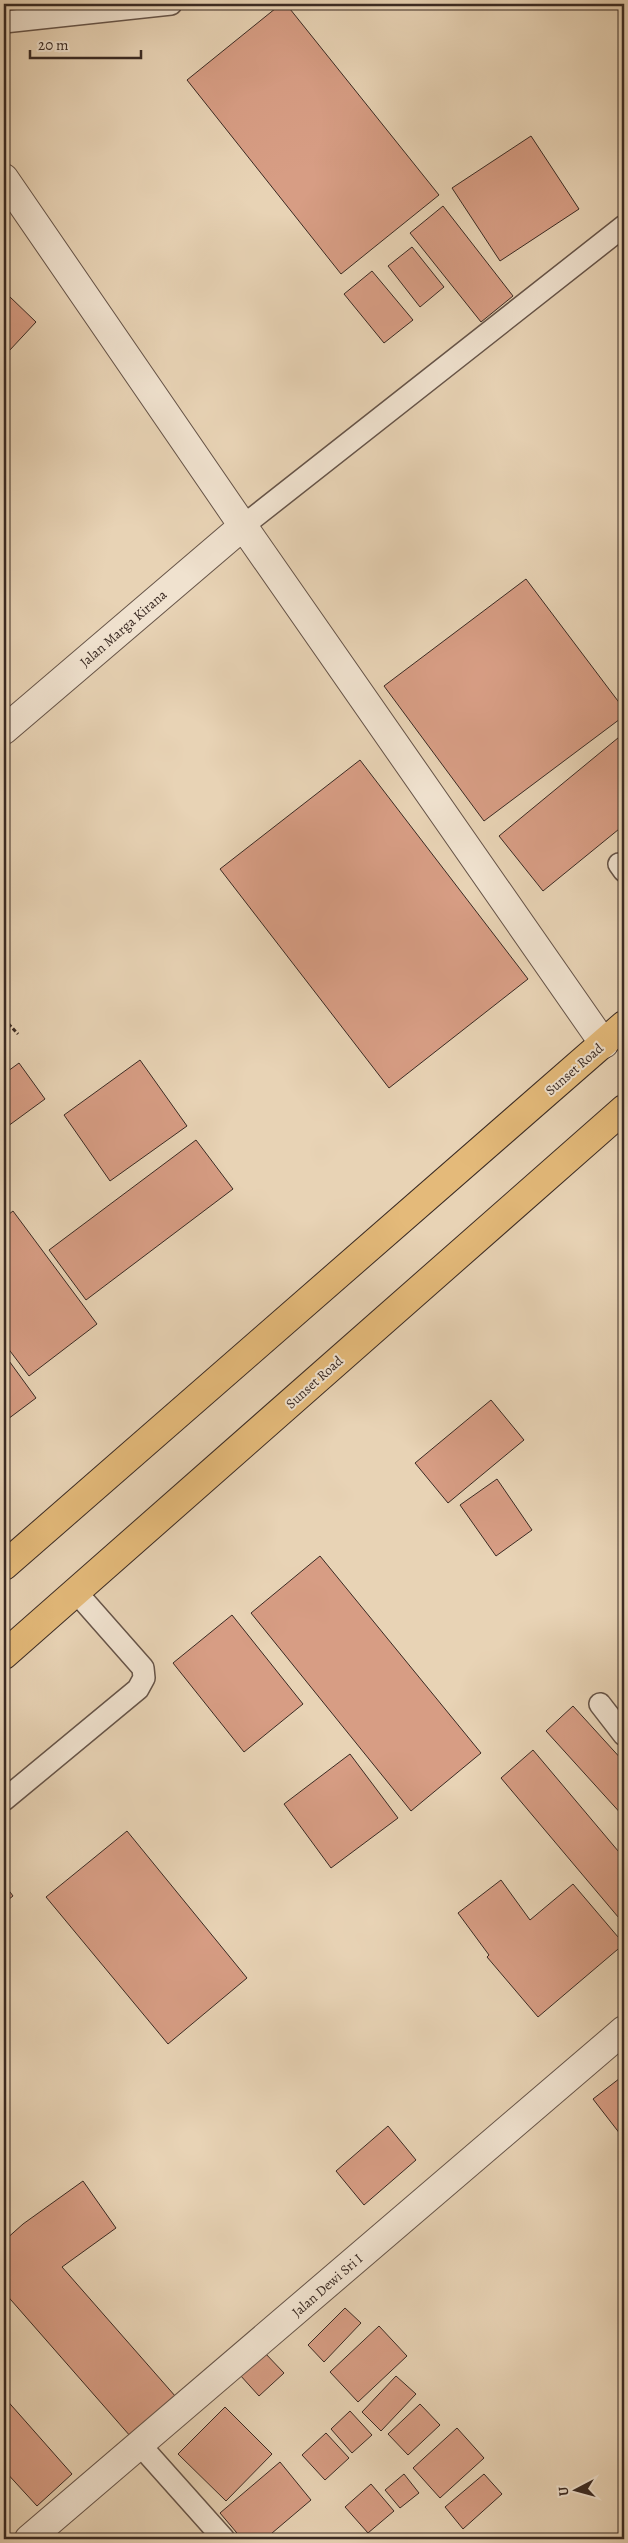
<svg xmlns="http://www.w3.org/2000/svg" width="628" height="2543" font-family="Alegreya,serif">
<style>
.building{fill:#d79d84;stroke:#3a2a23}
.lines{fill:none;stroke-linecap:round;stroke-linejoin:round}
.service-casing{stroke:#665448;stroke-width:24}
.minor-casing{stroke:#665448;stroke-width:30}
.trunk-casing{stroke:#3a2a23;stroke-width:30}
.path{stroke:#3a2a23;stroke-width:3;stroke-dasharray:4 2.5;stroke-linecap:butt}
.service{stroke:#f0e2cf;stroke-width:21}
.minor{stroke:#f0e2cf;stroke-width:28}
.trunk{stroke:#e4ba7a;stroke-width:28}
.labels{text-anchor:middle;stroke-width:4;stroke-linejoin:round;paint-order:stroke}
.street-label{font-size:14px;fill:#3a2a23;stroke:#f0e2cf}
</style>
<rect width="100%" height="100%" fill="#e8d3b5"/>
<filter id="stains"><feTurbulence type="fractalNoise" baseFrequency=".004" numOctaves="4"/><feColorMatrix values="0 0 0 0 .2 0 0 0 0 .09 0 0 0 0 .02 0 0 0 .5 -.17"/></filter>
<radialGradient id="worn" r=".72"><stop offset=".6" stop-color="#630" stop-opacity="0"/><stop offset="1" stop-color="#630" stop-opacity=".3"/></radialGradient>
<path class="building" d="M 281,4 L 286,4 L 439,195 L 341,274 L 187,80 Z
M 531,136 L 579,209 L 500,261 L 452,188 Z
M 443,206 L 513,296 L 481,322 L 410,233 Z
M 412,247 L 444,287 L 420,307 L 388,266 Z
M 372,271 L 413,320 L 384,343 L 344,294 Z
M 9,296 L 36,322 L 9,351 L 4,346 L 4,301 Z
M 526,579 L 624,709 L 624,716 L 484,821 L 384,686 Z
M 624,733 L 624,825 L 543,891 L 499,836 Z
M 360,760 L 528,979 L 389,1088 L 220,869 Z
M 140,1060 L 187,1126 L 110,1181 L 64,1115 Z
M 19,1063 L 45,1099 L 4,1129 L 4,1074 Z
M 196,1140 L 233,1189 L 86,1300 L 49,1250 Z
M 13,1211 L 97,1324 L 29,1376 L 4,1343 L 4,1218 Z
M 4,1354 L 36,1398 L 4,1422 Z
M 491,1400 L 524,1440 L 448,1503 L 415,1463 Z
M 497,1479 L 532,1530 L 496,1556 L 460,1505 Z
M 320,1556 L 481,1753 L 411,1811 L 251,1613 Z
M 232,1615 L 303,1704 L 244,1752 L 173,1663 Z
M 573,1706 L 624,1762 L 624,1817 L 546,1731 Z
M 533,1750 L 624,1858 L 624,1924 L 501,1778 Z
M 350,1754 L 398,1818 L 331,1868 L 284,1804 Z
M 127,1831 L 247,1978 L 168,2044 L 46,1897 Z
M 501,1880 L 530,1920 L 573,1884 L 624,1944 L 538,2017 L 487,1957 L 489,1955 L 458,1913 Z
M 4,1884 L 13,1896 L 4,1903 Z
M 624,2075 L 624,2139 L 593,2099 Z
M 388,2126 L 416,2160 L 364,2205 L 336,2171 Z
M 83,2181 L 116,2228 L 62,2267 L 183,2405 L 138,2445 L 4,2292 L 4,2241 L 23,2224 Z
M 345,2308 L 361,2323 L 324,2362 L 308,2345 Z
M 379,2326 L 407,2356 L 358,2402 L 330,2372 Z
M 264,2352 L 284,2373 L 259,2396 L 240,2375 Z
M 396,2376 L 416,2394 L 381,2431 L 362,2412 Z
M 4,2397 L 72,2474 L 37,2506 L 4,2470 Z
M 420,2404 L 440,2425 L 408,2455 L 388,2434 Z
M 225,2407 L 272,2454 L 226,2501 L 178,2454 Z
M 350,2411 L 372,2435 L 352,2453 L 331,2429 Z
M 457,2428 L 484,2458 L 440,2498 L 413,2468 Z
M 326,2433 L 349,2458 L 325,2480 L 302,2455 Z
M 280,2462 L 311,2500 L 265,2539 L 242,2539 L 220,2513 Z
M 404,2474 L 419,2493 L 400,2508 L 385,2490 Z
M 484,2474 L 502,2494 L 463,2529 L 445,2507 Z
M 371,2484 L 394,2511 L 368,2533 L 345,2507 Z"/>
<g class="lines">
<defs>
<path id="service" d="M 4,22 L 171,4
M 243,526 L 624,226
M 619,864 L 624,871
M 600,1704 L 624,1735
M 4,1800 L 138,1689 L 144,1678 L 143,1668 L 76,1592
M 141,2446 L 224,2539"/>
<path id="minor" d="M 4,178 L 243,526 L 604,1044
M 4,730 L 243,526
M 29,2539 L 624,2030"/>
<path id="trunk" d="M 4,1566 L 624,1025
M 4,1655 L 624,1109"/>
</defs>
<use href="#service" class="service-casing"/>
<use href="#minor" class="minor-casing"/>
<use href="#trunk" class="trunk-casing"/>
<path class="path" d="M 4,1019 L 18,1034"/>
<use href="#service" class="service"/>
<use href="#minor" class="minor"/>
<use href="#trunk" class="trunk"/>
</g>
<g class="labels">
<g class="street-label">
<text transform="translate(123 628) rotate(-41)" y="5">Jalan Marga Kirana</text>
<text transform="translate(574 1069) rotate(-41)" y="5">Sunset Road</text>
<text transform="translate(314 1382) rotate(-42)" y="5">Sunset Road</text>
<text transform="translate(327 2285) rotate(-41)" y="5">Jalan Dewi Sri I</text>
</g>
</g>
<rect width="628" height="2543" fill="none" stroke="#e8d3b5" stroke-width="20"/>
<rect x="5" y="5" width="618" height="2533" fill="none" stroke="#3a2a23" stroke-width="2.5"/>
<rect x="10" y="10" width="608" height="2523" fill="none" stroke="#3a2a23"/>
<g transform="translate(576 2490) rotate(264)" stroke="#f0e2cf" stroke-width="4" paint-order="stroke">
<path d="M0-4L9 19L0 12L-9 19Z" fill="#3a2a23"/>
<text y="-8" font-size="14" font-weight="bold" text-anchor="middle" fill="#3a2a23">U</text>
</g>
<path d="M30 50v8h111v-8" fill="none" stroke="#3a2a23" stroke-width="2.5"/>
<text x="38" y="50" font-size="15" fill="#3a2a23" stroke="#f0e2cf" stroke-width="4" paint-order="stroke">20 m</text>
<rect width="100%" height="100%" filter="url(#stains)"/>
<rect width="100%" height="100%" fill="url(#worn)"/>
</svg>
